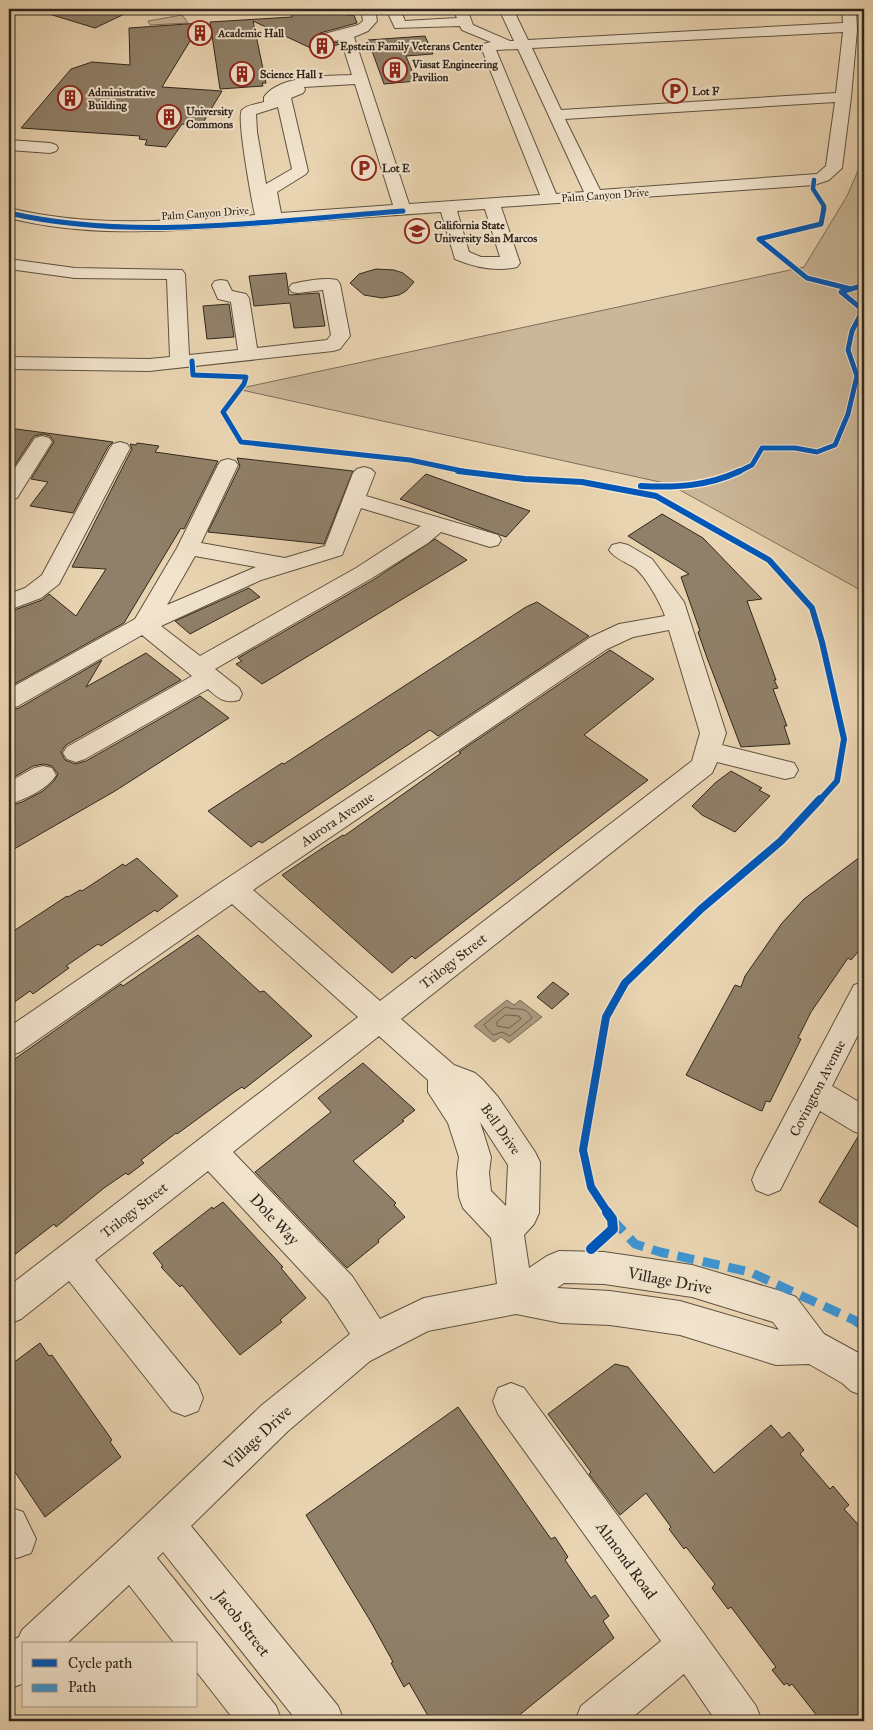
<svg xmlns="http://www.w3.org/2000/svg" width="873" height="1730" font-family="'IM FELL Great Primer',serif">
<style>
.green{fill:#cab698;stroke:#7d6e5a}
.water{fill:#aa997e;stroke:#796b57}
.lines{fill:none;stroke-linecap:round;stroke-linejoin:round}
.shore{stroke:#6d604d;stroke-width:1}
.building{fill:#908069;stroke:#30261c}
.minor-casing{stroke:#5e5241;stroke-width:2}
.minor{fill:#f1e3cc;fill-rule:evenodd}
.quiet{stroke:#3d95d4;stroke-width:9;stroke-dasharray:17 9;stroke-linecap:butt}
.cycleway-far4-casing{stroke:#f1e3cc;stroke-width:6}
.cycleway-far3-casing{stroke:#f1e3cc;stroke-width:7}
.cycleway-far2-casing{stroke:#f1e3cc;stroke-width:9}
.cycleway-far1-casing{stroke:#f1e3cc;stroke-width:11}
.cycleway-casing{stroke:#f1e3cc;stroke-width:13}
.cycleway-far4{stroke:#0057b8;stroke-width:4.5}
.cycleway-far3{stroke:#0057b8;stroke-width:5}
.cycleway-far2{stroke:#0057b8;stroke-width:6}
.cycleway-far1{stroke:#0057b8;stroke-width:8}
.cycleway{stroke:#0057b8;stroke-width:10}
.labels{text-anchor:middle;stroke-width:4;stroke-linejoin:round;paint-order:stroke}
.far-poi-label{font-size:11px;font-weight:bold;fill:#30261c;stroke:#f1e3cc;text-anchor:start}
.far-street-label{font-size:11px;fill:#30261c;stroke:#f1e3cc}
.street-label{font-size:14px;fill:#30261c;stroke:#f1e3cc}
.near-street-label{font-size:16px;fill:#30261c;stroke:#f1e3cc}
</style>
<rect width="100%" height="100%" fill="#e9d4b1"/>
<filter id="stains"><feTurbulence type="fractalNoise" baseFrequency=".004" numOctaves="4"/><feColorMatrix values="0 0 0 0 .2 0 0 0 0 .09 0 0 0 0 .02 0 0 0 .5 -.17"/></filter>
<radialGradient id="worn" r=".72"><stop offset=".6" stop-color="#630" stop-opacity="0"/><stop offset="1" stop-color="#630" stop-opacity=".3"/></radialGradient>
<path class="green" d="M 182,15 L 188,23 L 150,25 L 148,21 Z
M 864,79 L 864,592 L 669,484 L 237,389 L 804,267 L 847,196 L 860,166 Z"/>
<path class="water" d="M 507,1000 L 514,1005 L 520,1000 L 542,1017 L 509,1043 L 501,1037 L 494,1042 L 474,1026 Z"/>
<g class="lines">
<path class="shore" d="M 506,1007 C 518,1012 524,1004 532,1018 L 510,1036 L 502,1032 L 493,1035 L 484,1025 Z
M 506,1015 L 519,1016 L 521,1019 L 509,1028 L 497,1026 L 497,1022 Z"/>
</g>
<path class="building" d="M 49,9 L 135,9 L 95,28 L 49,14 Z
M 292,9 L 344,9 L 346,15 L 354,15 L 357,23 L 320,33 L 316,38 L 324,44 L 340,42 L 340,44 L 317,51 L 253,21 L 266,83 L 262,83 L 263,86 L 220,89 L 210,22 L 292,17 Z
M 201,23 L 162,87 L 222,91 L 201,126 L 182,124 L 166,147 L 145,145 L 147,140 L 139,139 L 140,136 L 21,128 L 71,69 L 92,62 L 130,65 L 129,28 Z
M 425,36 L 433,54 L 406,56 L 416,81 L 384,84 L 368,40 Z
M 376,269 L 394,270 L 403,273 L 414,282 L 406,291 L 399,295 L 382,298 L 364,295 L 350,283 L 359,274 Z
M 286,273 L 289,295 L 319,293 L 325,326 L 294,328 L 290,303 L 254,306 L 249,276 Z
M 229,304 L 234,337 L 207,339 L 203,306 Z
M 9,428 L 113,442 L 108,447 L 73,513 L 30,506 L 48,482 L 31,479 L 54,442 L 50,436 L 43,434 L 34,436 L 9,474 Z
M 137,443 L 159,446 L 155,452 L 218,461 L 184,529 L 181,528 L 124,623 L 9,687 L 9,612 L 42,600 L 49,594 L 76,616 L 106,569 L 72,567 L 132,449 L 130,444 L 136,445 Z
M 237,458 L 353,471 L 324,544 L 208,532 L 240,466 Z
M 426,474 L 530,511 L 506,537 L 400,499 Z
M 662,514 L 703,538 L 762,599 L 747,601 L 776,680 L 774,680 L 778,688 L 773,689 L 787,726 L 784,726 L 790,744 L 741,747 L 706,655 L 698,632 L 700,631 L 681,577 L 689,574 L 628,536 Z
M 435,539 L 467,560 L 262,684 L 236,664 L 242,661 L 238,658 L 373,580 Z
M 249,588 L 260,597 L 190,634 L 175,621 Z
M 537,602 L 589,636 L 438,736 L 430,730 L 262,843 L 259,841 L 251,847 L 208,811 L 282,763 L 284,764 L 526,607 Z
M 610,650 L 654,679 L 584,735 L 648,780 L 415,959 L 412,956 L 392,973 L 282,875 L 324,847 L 343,835 L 344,836 L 461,753 L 459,752 Z
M 146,653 L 181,680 L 66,745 L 61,752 L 65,760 L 75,764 L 86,761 L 200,696 L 229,718 L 115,791 L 9,852 L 9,806 L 22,802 L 43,791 L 54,781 L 58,774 L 52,766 L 43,764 L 33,766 L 9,780 L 9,711 L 19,708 L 102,660 L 86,687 Z
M 731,771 L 762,788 L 759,790 L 770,796 L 735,832 L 702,815 L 692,806 L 715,783 Z
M 864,854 L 864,945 L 851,960 L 848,958 L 811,1012 L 798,1038 L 801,1039 L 770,1102 L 766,1101 L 762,1111 L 759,1110 L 686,1075 L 735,985 L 741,987 L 745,976 L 782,923 L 804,899 Z
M 137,858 L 178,896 L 157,912 L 155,910 L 101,946 L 98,944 L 66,966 L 69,968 L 33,994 L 30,991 L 9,1006 L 9,934 L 67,896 L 68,897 L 80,890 L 82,891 L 123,864 L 125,866 Z
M 198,935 L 260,992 L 264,991 L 312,1036 L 244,1089 L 242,1087 L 233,1093 L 177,1134 L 176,1133 L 141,1160 L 144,1163 L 128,1175 L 126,1173 L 104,1188 L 56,1227 L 54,1224 L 9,1259 L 9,1063 L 108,993 L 121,984 L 123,986 Z
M 553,982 L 569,994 L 552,1009 L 537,997 Z
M 363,1063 L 415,1110 L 402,1120 L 404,1121 L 353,1161 L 396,1203 L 394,1205 L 405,1217 L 378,1240 L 379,1242 L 347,1268 L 255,1172 L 331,1112 L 318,1098 Z
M 859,1135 L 864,1137 L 864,1231 L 819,1202 Z
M 223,1202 L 283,1267 L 281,1268 L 306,1298 L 280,1320 L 282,1322 L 240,1355 L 182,1285 L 180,1287 L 161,1267 L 163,1266 L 153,1253 L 212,1207 L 213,1209 Z
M 40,1343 L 49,1356 L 52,1355 L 112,1440 L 110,1442 L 121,1457 L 45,1517 L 9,1463 L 9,1366 Z
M 615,1364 L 628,1367 L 714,1473 L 771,1425 L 782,1438 L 789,1432 L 804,1450 L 800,1454 L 830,1489 L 833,1486 L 849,1505 L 844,1509 L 864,1531 L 864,1721 L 821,1721 L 792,1684 L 789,1686 L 787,1683 L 784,1685 L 772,1670 L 776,1667 L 731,1607 L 728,1609 L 712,1588 L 715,1584 L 686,1547 L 684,1549 L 669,1529 L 671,1527 L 646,1493 L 620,1515 L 589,1474 L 591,1472 L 548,1414 Z
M 458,1407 L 551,1539 L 555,1537 L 568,1557 L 565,1560 L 591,1598 L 595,1595 L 609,1616 L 603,1621 L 614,1638 L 512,1721 L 431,1721 L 409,1683 L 404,1687 L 391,1663 L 393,1662 L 371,1622 L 306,1515 Z"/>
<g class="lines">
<defs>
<path id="minor" d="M 361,9 L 375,9 L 377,21 L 368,31 L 354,37 L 409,204 L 540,195 L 481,47 L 483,44 L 491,42 L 462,30 L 460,26 L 395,28 L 386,9 L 400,9 L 405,21 L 457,18 L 453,9 L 467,9 L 473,25 L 510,41 L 514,41 L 499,9 L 513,9 L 528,40 L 843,23 L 842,9 L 856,9 L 857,30 L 851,97 L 842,168 L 829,180 L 814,185 L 501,207 L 520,263 L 517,267 C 496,272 474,267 455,259 L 441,212 C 378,216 312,221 249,226 C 168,231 89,238 9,218 L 9,208 C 91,228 172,221 255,215 C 252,201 236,116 242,110 C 246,105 258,104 264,102 L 264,97 C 279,75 328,76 352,75 L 341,40 L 325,42 L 318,38 L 320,35 L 358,25 L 363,21 ZM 843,32 L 836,93 L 561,110 L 532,48 ZM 518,49 L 584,192 L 556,194 L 496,50 ZM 355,84 L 393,205 L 281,213 L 277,192 L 306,174 L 308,171 L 291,98 L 303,93 L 305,90 L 304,87 ZM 835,102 L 826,166 L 817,174 L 600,190 L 565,119 ZM 278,107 L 292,169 L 266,184 L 257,132 L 256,114 ZM 485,209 L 500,257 L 481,257 L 469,252 L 457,211 Z
M 9,140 L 50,143 L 56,145 L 58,148 L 56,151 L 50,153 L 9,150 Z
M 9,259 L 75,268 L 182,270 L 185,274 L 189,355 L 238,350 L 231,302 L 218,299 L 212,285 L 215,281 L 221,280 L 227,281 L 232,291 L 246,294 L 249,298 L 257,348 L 327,340 L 331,335 L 323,290 L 298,293 L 292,292 L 289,288 L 292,284 C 305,281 324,277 337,280 L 340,284 L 350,336 L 340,349 L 333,351 L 149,371 L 9,369 L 9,357 L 149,359 L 170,357 L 167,279 L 75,278 L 9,269 Z
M 42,436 L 49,438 L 52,442 L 17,498 L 9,499 L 9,477 L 35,438 Z
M 120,442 L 127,444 L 130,448 L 59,584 L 41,598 L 9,610 L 9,594 L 25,588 L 42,575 L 110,448 L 113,444 Z
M 228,459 L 235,461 L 238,465 L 201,543 L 285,558 L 325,546 L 353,473 L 357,469 L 364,467 L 371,469 L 375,473 L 366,496 L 498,535 L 501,540 L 498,545 L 490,547 L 441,532 L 428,543 L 372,578 L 215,669 L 239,688 L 242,694 L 239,700 C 224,704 218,698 208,689 L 85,759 L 76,762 L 67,759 L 63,753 L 67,747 L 192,676 L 142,635 L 18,706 L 9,709 L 9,689 L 135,619 L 177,548 L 218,465 L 221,461 ZM 361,508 L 421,526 L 356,568 L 200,656 L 161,626 L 261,580 L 342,555 ZM 195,556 L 256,567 L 167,605 Z
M 620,543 L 628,545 L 652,559 L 684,602 L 726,733 L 722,745 L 794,763 L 798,770 L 794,777 L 785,779 L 717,762 L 712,773 L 401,1019 L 454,1065 L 475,1073 L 483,1080 L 498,1097 L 535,1152 L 540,1162 L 539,1213 L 534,1224 L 524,1235 L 529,1268 L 547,1256 L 559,1251 L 604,1252 L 692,1265 L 784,1292 L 796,1297 L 824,1334 L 864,1356 L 864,1396 L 851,1391 L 842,1383 L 809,1364 L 776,1365 L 680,1335 L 610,1325 L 561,1323 L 516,1314 L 428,1331 L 370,1361 L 288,1431 L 191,1526 L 338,1706 L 344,1721 L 297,1721 L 163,1552 L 157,1558 L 276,1706 L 282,1721 L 235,1721 L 196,1671 L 196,1644 L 175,1644 L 129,1585 L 66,1644 L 24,1644 L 24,1683 L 9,1689 L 9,1642 L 19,1637 L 22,1630 L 125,1535 L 262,1405 L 350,1334 L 328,1300 L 208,1171 L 95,1260 L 198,1385 L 203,1398 L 198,1411 L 185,1416 L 172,1411 L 69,1281 L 21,1319 L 9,1324 L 9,1286 L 358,1017 L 232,904 L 20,1052 L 9,1056 L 9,1027 L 223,881 L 591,637 L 619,624 L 665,616 C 660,602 646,577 635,568 C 626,562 615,559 609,550 L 612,545 ZM 669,630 L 700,733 L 692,761 L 380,1001 L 253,890 L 607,649 L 633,637 ZM 379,1036 L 428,1080 L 428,1092 L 448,1123 L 459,1157 L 457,1173 L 459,1197 L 463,1208 L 491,1238 L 497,1284 L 424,1298 L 380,1319 L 352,1276 L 233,1152 ZM 480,1122 L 508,1165 L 506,1206 L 491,1191 L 489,1173 L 491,1157 ZM 564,1283 L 604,1284 L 692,1297 L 773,1322 L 779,1330 L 680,1301 L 610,1291 L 557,1288 Z
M 43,766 L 52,768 L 56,775 C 48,789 24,800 9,804 L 9,782 L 34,768 Z
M 864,982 L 864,1023 L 832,1086 L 864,1105 L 864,1135 L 853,1131 L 820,1111 L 780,1190 L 768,1195 L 756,1190 L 752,1180 L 756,1170 L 854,985 Z
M 511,1383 L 524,1388 L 702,1631 L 756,1706 L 762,1721 L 716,1721 L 684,1674 L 628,1721 L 575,1721 L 581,1706 L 661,1641 L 498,1414 L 493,1401 L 498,1388 Z
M 9,1507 L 23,1512 L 36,1539 L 31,1553 L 17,1558 L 9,1555 Z"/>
</defs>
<use href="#minor" class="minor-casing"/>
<use href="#minor" class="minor"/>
<path class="quiet" d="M 612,1219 L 635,1244 L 660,1252 L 750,1272 L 854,1320 L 864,1327"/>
<defs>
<path id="cycleway-far4" d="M 814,180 L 813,189 L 824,206 L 823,210"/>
<path id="cycleway-far3" d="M 824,208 L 821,224 L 759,239 L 807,278 L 851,289 L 864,285
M 9,213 C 134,242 275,220 403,211
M 192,361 L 193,375 L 246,377 L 244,384 L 223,412 L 241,442 L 410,460 L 467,472
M 738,472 L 752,465 L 762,448 L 795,448 L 817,452 L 835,445 L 848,414 L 857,376 L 848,350 L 852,331 L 863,310 L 841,292 L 851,289"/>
<path id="cycleway-far2" d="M 458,471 L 525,479 L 582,482 L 656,496 L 769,560 L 812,608 L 822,642 L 844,739 L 837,781 L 819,801
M 641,486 C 676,488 708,486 740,471"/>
<path id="cycleway-far1" d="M 608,1213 L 591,1187 L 583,1150 L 606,1017 L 625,983 L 701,909 L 781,841 L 820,799"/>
<path id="cycleway" d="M 591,1249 L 613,1229 L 612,1219 L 607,1212"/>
</defs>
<use href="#cycleway-far4" class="cycleway-far4-casing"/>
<use href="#cycleway-far3" class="cycleway-far3-casing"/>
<use href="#cycleway-far2" class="cycleway-far2-casing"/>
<use href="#cycleway-far1" class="cycleway-far1-casing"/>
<use href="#cycleway" class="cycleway-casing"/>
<use href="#cycleway-far4" class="cycleway-far4"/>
<use href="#cycleway-far3" class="cycleway-far3"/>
<use href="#cycleway-far2" class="cycleway-far2"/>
<use href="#cycleway-far1" class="cycleway-far1"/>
<use href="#cycleway" class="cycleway"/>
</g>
<defs>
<symbol id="building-ring" viewBox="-11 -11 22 22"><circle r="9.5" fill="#f1e3cc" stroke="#8f2418" stroke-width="1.5"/><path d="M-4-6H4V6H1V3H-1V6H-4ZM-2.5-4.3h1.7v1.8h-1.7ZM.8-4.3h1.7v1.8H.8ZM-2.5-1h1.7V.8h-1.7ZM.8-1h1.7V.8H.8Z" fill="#8f2418"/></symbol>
<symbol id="parking-ring" viewBox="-11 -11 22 22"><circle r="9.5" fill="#f1e3cc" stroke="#8f2418" stroke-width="1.5"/><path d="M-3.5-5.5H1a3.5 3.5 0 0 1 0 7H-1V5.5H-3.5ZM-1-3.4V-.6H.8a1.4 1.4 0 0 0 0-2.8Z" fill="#8f2418"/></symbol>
<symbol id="university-ring" viewBox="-11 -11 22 22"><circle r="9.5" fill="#f1e3cc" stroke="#8f2418" stroke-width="1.5"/><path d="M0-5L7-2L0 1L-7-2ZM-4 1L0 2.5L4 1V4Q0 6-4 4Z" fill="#8f2418"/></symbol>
</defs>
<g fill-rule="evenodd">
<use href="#building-ring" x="186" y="19" width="28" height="28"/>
<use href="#building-ring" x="308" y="32" width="28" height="28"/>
<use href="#building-ring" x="381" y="56" width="28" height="28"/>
<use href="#building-ring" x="228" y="60" width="28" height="28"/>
<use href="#parking-ring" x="661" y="77" width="28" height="28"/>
<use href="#building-ring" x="56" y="84" width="28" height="28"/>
<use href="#building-ring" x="155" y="103" width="28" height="28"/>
<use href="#parking-ring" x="350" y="154" width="28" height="28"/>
<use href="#university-ring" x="403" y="217" width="28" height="28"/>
</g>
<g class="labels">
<g class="far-poi-label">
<text x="218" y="37">Academic Hall</text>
<text x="340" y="50">Epstein Family Veterans Center</text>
<text x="412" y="68">Viasat Engineering<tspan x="412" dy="13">Pavilion</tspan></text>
<text x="260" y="78">Science Hall 1</text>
<text x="692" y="95">Lot F</text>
<text x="88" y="96">Administrative<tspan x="88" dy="13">Building</tspan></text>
<text x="186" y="115">University<tspan x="186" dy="13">Commons</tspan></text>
<text x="382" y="172">Lot E</text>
<text x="434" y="229">California State<tspan x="434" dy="13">University San Marcos</tspan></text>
</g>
<g class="far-street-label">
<text transform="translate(605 195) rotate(-4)" y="4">Palm Canyon Drive</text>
<text transform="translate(205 213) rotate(-4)" y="4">Palm Canyon Drive</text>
</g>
<g class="street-label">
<text transform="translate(337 819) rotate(-34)" y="5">Aurora Avenue</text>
<text transform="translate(453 961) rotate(-38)" y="5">Trilogy Street</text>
<text transform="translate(817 1088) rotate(-63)" y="5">Covington Avenue</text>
<text transform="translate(501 1129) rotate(55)" y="5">Bell Drive</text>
<text transform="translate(134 1210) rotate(-38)" y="5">Trilogy Street</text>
</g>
<g class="near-street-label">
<text transform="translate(275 1219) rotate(47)" y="6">Dole Way</text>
<text transform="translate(670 1280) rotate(11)" y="6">Village Drive</text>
<text transform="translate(257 1437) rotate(-43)" y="6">Village Drive</text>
<text transform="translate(627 1560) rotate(54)" y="6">Almond Road</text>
<text transform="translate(243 1623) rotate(52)" y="6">Jacob Street</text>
</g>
</g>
<rect width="873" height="1730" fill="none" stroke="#e9d4b1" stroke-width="30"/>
<rect x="10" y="10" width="853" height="1710" fill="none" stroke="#30261c" stroke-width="2.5"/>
<rect x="15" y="15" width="843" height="1700" fill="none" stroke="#30261c"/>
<rect x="22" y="1642" width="175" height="65" fill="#f1e3cc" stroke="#a49786"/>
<rect x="32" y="1659" width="25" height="8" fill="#0057b8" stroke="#a49786"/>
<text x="68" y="1668" font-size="15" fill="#30261c">Cycle path</text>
<rect x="32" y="1684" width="25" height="8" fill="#3d95d4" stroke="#a49786"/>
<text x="68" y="1692" font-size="15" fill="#30261c">Path</text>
<rect width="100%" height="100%" filter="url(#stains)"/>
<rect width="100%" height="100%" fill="url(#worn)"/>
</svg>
